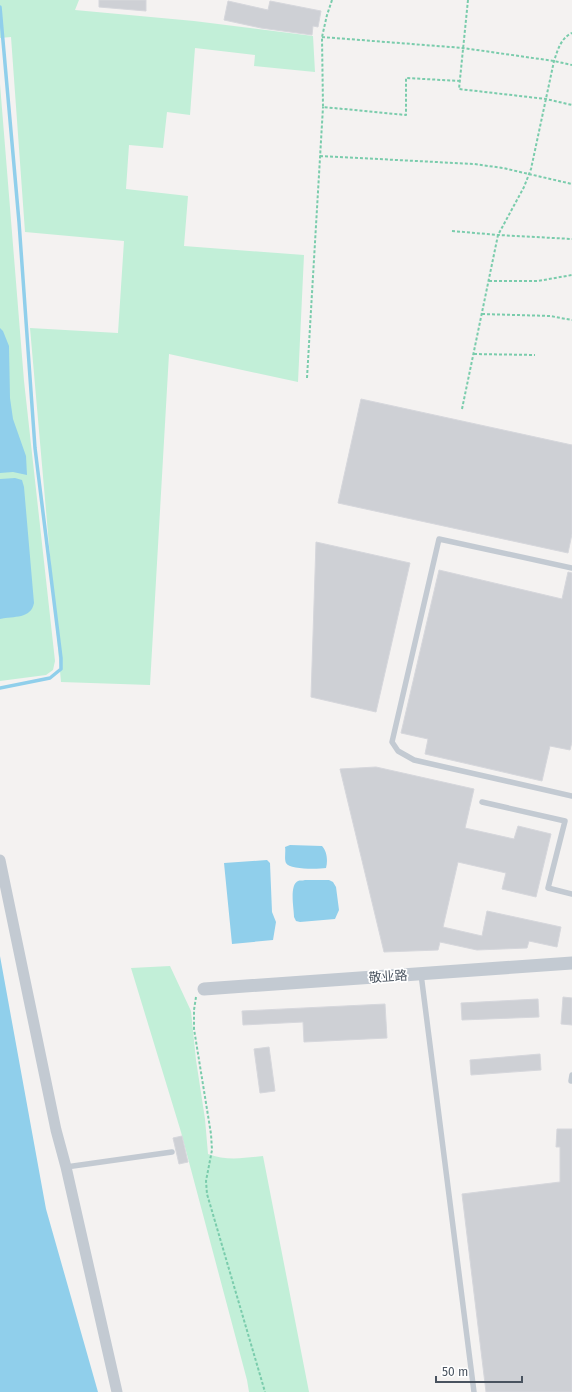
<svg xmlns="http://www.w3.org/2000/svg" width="572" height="1392" font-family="'Fira Sans','Noto Sans SC',sans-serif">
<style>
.green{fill:#c2efd8}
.water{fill:#90cfeb}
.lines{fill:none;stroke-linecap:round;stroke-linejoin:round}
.stream{stroke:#90cfeb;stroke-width:3.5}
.building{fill:#ced0d5;stroke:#d6d7dc}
.path{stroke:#7accac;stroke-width:2;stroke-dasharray:3 2;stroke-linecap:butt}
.service{stroke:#c3cad2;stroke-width:5.5}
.minor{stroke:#c3cad2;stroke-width:11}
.tertiary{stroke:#c3cad2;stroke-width:13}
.labels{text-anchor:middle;stroke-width:3.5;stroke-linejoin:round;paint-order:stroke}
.street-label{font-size:13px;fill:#49535f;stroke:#fff}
</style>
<rect width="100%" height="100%" fill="#f4f2f1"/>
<path class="green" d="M 0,0 L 79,0 L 75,10 L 194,21 L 313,36 L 315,72 L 254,66 L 255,55 L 195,48 L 190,115 L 167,112 L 163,148 L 129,145 L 126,189 L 188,196 L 184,246 L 304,255 L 298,382 L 169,354 L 150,685 L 61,682 L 30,328 L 118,333 L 124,241 L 25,232 L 11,37 L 0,38 Z
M 0,84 L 24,381 L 55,661 L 53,670 L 46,675 L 0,681 Z
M 170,966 L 191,1011 L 196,1060 L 205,1119 L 208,1154 C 226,1161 244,1158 263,1156 L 309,1392 L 249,1392 L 247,1380 L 181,1132 L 131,968 Z"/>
<path class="water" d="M 0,328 L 3,331 L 9,346 L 10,398 L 13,419 L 26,456 L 27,475 L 13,472 L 0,473 Z
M 15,478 L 22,480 L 24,487 L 34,603 C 31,619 14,616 0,619 L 0,479 Z
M 290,845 L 322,846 C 327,851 328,861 326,868 C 319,869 289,870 286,863 C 284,859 286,851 285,847 Z
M 267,860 L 270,863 L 272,912 L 276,922 L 273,940 L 232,944 L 224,863 Z
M 305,880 L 329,880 L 333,882 L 336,887 L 339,910 L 335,919 L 300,922 L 296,921 L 294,917 C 294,909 289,885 298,881 C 300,880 302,881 305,880 Z
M 0,956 L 46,1209 L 98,1392 L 0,1392 Z"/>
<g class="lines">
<path class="stream" d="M 0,7 L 19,222 L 35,448 L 61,658 L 61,669 L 50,678 L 0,688"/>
</g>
<path class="building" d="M 99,0 L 146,0 L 146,11 L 99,7 Z
M 228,1 L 268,10 L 270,1 L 321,11 L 318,27 L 313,26 L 312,35 L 261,28 L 224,20 Z
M 361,399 L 572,445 L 572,534 L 568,553 L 338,503 Z
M 316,542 L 410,563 L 376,712 L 311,697 Z
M 439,570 L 562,599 L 568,572 L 572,573 L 572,742 L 570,750 L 550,746 L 542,781 L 425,754 L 428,739 L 401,733 Z
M 376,767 L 474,789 L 465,828 L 514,839 L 518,826 L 551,834 L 536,897 L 502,889 L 506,873 L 458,862 L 443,927 L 482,936 L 487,911 L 561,927 L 557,947 L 529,941 L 527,948 L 477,950 L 440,942 L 438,950 L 384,952 L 340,769 Z
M 563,997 L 572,998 L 572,1025 L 561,1024 Z
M 538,999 L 539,1017 L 462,1020 L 461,1003 Z
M 385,1004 L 387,1038 L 304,1042 L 303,1022 L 243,1025 L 242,1011 Z
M 269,1047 L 275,1091 L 260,1093 L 254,1049 Z
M 540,1054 L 541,1070 L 471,1075 L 470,1060 Z
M 557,1129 L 572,1129 L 572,1392 L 486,1392 L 462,1194 L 560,1182 L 560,1147 L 556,1147 Z
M 182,1136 L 188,1162 L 179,1164 L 173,1138 Z"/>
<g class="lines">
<path class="path" d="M 332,0 L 327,15 L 322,37 L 323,107 L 406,115 L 406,78 L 460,81
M 468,0 L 459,89 L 546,99 L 572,105
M 322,37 L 463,48 L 554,61 L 572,65
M 320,156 L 474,164 L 503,168 L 572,184
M 452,231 L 498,235 L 572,239
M 489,281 L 538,281 L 572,275
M 482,314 L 550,316 L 572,320
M 474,354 L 535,355
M 307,378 L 323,107
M 462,409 L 498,235 L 524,187 L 531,169 L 554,61 C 558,49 561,38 572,33
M 196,997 L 194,1010 L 194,1029 L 211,1134 L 212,1150 L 206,1181 L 207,1194 L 265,1392"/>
<path class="service" d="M 572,568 L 439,539 L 392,742 L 398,751 L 414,760 L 572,796
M 482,802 L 565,821 L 548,888 L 572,894
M 421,974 L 474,1392
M 571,1081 L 572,1075
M 66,1167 L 172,1152"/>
<path class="minor" d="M 0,860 L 56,1130 L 66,1167 L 117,1392"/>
<path class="tertiary" d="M 204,989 L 572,963"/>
</g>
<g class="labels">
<g class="street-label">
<text transform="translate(388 976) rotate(-4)" y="5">敬业路</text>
</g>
</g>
<path d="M436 1376v6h86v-6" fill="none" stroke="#49535f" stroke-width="2"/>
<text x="442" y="1376" font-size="12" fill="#49535f" stroke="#ffffff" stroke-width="3" paint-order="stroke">50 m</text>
</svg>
